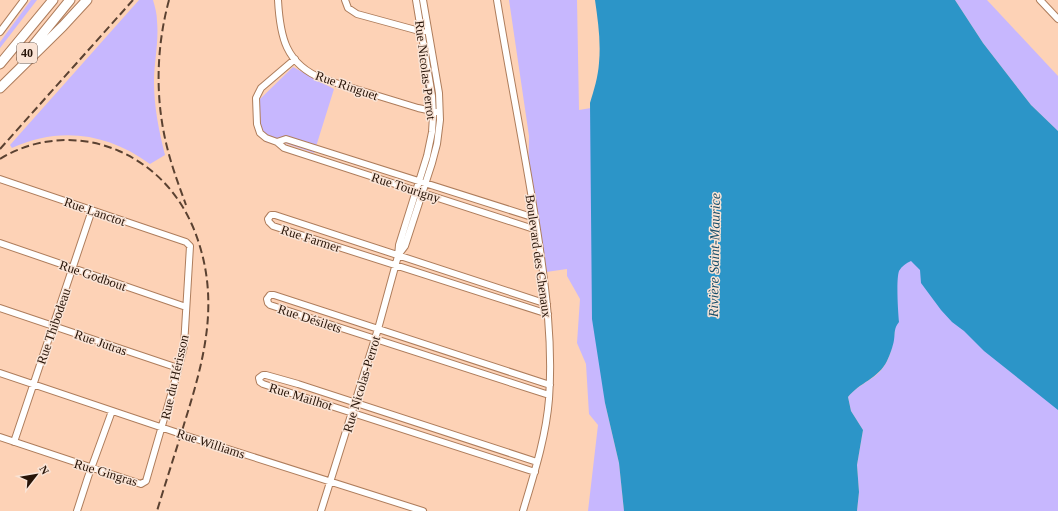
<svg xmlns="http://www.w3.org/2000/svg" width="1058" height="511" font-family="'Times New Roman',serif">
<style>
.green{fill:#c7b7fe}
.water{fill:#2c95c8}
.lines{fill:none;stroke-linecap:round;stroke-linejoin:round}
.minor-casing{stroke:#ae7d5c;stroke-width:8}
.highway-casing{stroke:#ae7d5c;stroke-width:11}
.minor{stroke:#fff;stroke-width:6}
.highway{stroke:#fff;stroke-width:9}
.rail{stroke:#5a4131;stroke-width:2;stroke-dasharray:8 4;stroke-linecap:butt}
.labels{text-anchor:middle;stroke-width:3;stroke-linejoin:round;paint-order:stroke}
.shield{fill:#fae4d6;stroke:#665246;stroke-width:1}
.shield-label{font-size:12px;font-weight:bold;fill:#271408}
.street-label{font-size:13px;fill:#271408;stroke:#fae4d6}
.water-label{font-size:14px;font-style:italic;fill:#194f6a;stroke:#fae4d6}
</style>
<rect width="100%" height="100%" fill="#fdd2b6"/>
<path class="green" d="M 31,0 L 37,0 L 0,48 L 0,42 Z
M 139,0 L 153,0 C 155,7 157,14 157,21 C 159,42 154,62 154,82 C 154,107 159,131 165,155 L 150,164 C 108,133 59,126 12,148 L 10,145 Z
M 509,0 L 577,0 L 579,110 L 591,108 L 605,403 L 619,463 L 624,511 L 588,511 L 598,425 L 589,414 L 586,364 L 577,343 L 580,299 L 567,276 L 567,269 L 546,272 L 528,192 L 529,136 Z
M 955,0 L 987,0 L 1058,76 L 1058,131 L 1031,105 L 983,43 Z
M 293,67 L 334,89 L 314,153 L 270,138 L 267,143 L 262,138 L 259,100 Z
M 893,238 L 1058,332 L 1058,511 L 857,511 L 859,492 L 857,465 L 863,430 L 851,411 L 848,397 C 856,387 866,383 875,376 C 890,365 894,343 895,327 Z"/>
<path class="water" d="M 595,0 L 955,0 L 983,43 L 1031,105 L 1058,131 L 1058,410 L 984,351 L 964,331 L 952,322 L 941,310 L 921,283 L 920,270 L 911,261 C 906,263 902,266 899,271 C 896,280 898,311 899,322 C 894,328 895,332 894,340 C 893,346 890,355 887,361 C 879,378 859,383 848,397 L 851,411 L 863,430 L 857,465 L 859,492 L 857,511 L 624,511 L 619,463 L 605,403 L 592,319 L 590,103 C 594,90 598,77 599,63 C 601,42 598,21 595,0 Z"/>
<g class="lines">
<defs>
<path id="minor" d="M 278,0 C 280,36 285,64 323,79 L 418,108 L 437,112
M 345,0 L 348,8 L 357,14 L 423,32
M 497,0 C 510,79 526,157 538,236 C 546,290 553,344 549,399 C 546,437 534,474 523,511
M 1040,0 L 1058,19
M 0,32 L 24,0
M 295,59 L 261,88 L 256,98 L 257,124 L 260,133 L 266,138 L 277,142 L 284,148 L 537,230
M 277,142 L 286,139 L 535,218
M 0,179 L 186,242 L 190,246 L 184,346 L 177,374 L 146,481 L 141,484 L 0,437
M 0,243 L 186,307
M 399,254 L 405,246 L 432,163 L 437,144 L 440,120 L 439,93 L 423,0
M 547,304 L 275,215 L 271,215 L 268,219 L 269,222 L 273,226 L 548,314
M 0,308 L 178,368
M 0,373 L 187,436 L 423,511
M 549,395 L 270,305 L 268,303 L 267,299 L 270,295 L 274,295 L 550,385
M 14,442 L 92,210
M 535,472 L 263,384 L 260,382 L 259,378 L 263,375 L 266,375 L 298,384 L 537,462
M 77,511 L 88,477 L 112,411
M 321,511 L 378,329 L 398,256 L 399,245 L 427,156 L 432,132 L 433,116 L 432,96 L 416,0"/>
<path id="highway" d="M 22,59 L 70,0
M 0,64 L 53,0
M 0,88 L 63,26 L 87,0"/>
</defs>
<use href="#minor" class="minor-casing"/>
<use href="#highway" class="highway-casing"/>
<use href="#minor" class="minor"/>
<use href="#highway" class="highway"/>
<path class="rail" d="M 169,0 C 156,48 155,99 167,147 C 172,167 179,186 186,205
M 0,149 L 133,0
M 0,159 C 35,137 81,134 119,151 C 153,166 178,192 193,227 C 221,295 206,354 185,421 C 176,451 166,481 157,511"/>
</g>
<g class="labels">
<rect class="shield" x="17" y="43" width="20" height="20" rx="3"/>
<g class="shield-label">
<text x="27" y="57">40</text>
</g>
<g class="street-label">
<text transform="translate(426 70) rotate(83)" y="5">Rue Nicolas-Perrot</text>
<text transform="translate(347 85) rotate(19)" y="5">Rue Ringuet</text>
<text transform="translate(406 187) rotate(18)" y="5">Rue Tourigny</text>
<text transform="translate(95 211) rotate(19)" y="5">Rue Lanctot</text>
<text transform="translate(311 238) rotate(18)" y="5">Rue Farmer</text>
<text transform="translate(539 256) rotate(82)" y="5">Boulevard des Chenaux</text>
<text transform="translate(93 275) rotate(19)" y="5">Rue Godbout</text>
<text transform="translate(310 318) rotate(18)" y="5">Rue Désilets</text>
<text transform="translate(53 326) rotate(-71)" y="5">Rue Thibodeau</text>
<text transform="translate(101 342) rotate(19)" y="5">Rue Jutras</text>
<text transform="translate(174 377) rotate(-77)" y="5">Rue du Hérisson</text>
<text transform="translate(361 384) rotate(-73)" y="5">Rue Nicolas-Perrot</text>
<text transform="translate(301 396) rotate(17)" y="5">Rue Mailhot</text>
<text transform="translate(211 443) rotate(18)" y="5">Rue Williams</text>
<text transform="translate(106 472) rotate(17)" y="5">Rue Gingras</text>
</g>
<g class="water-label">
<text transform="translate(714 255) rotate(-89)" y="5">Rivière Saint-Maurice</text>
</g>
</g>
<g transform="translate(36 475) rotate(59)" stroke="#fae4d6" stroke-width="3" paint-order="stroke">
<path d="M0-3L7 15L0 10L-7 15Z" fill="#271408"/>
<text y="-6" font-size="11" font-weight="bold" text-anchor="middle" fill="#271408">N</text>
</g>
</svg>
